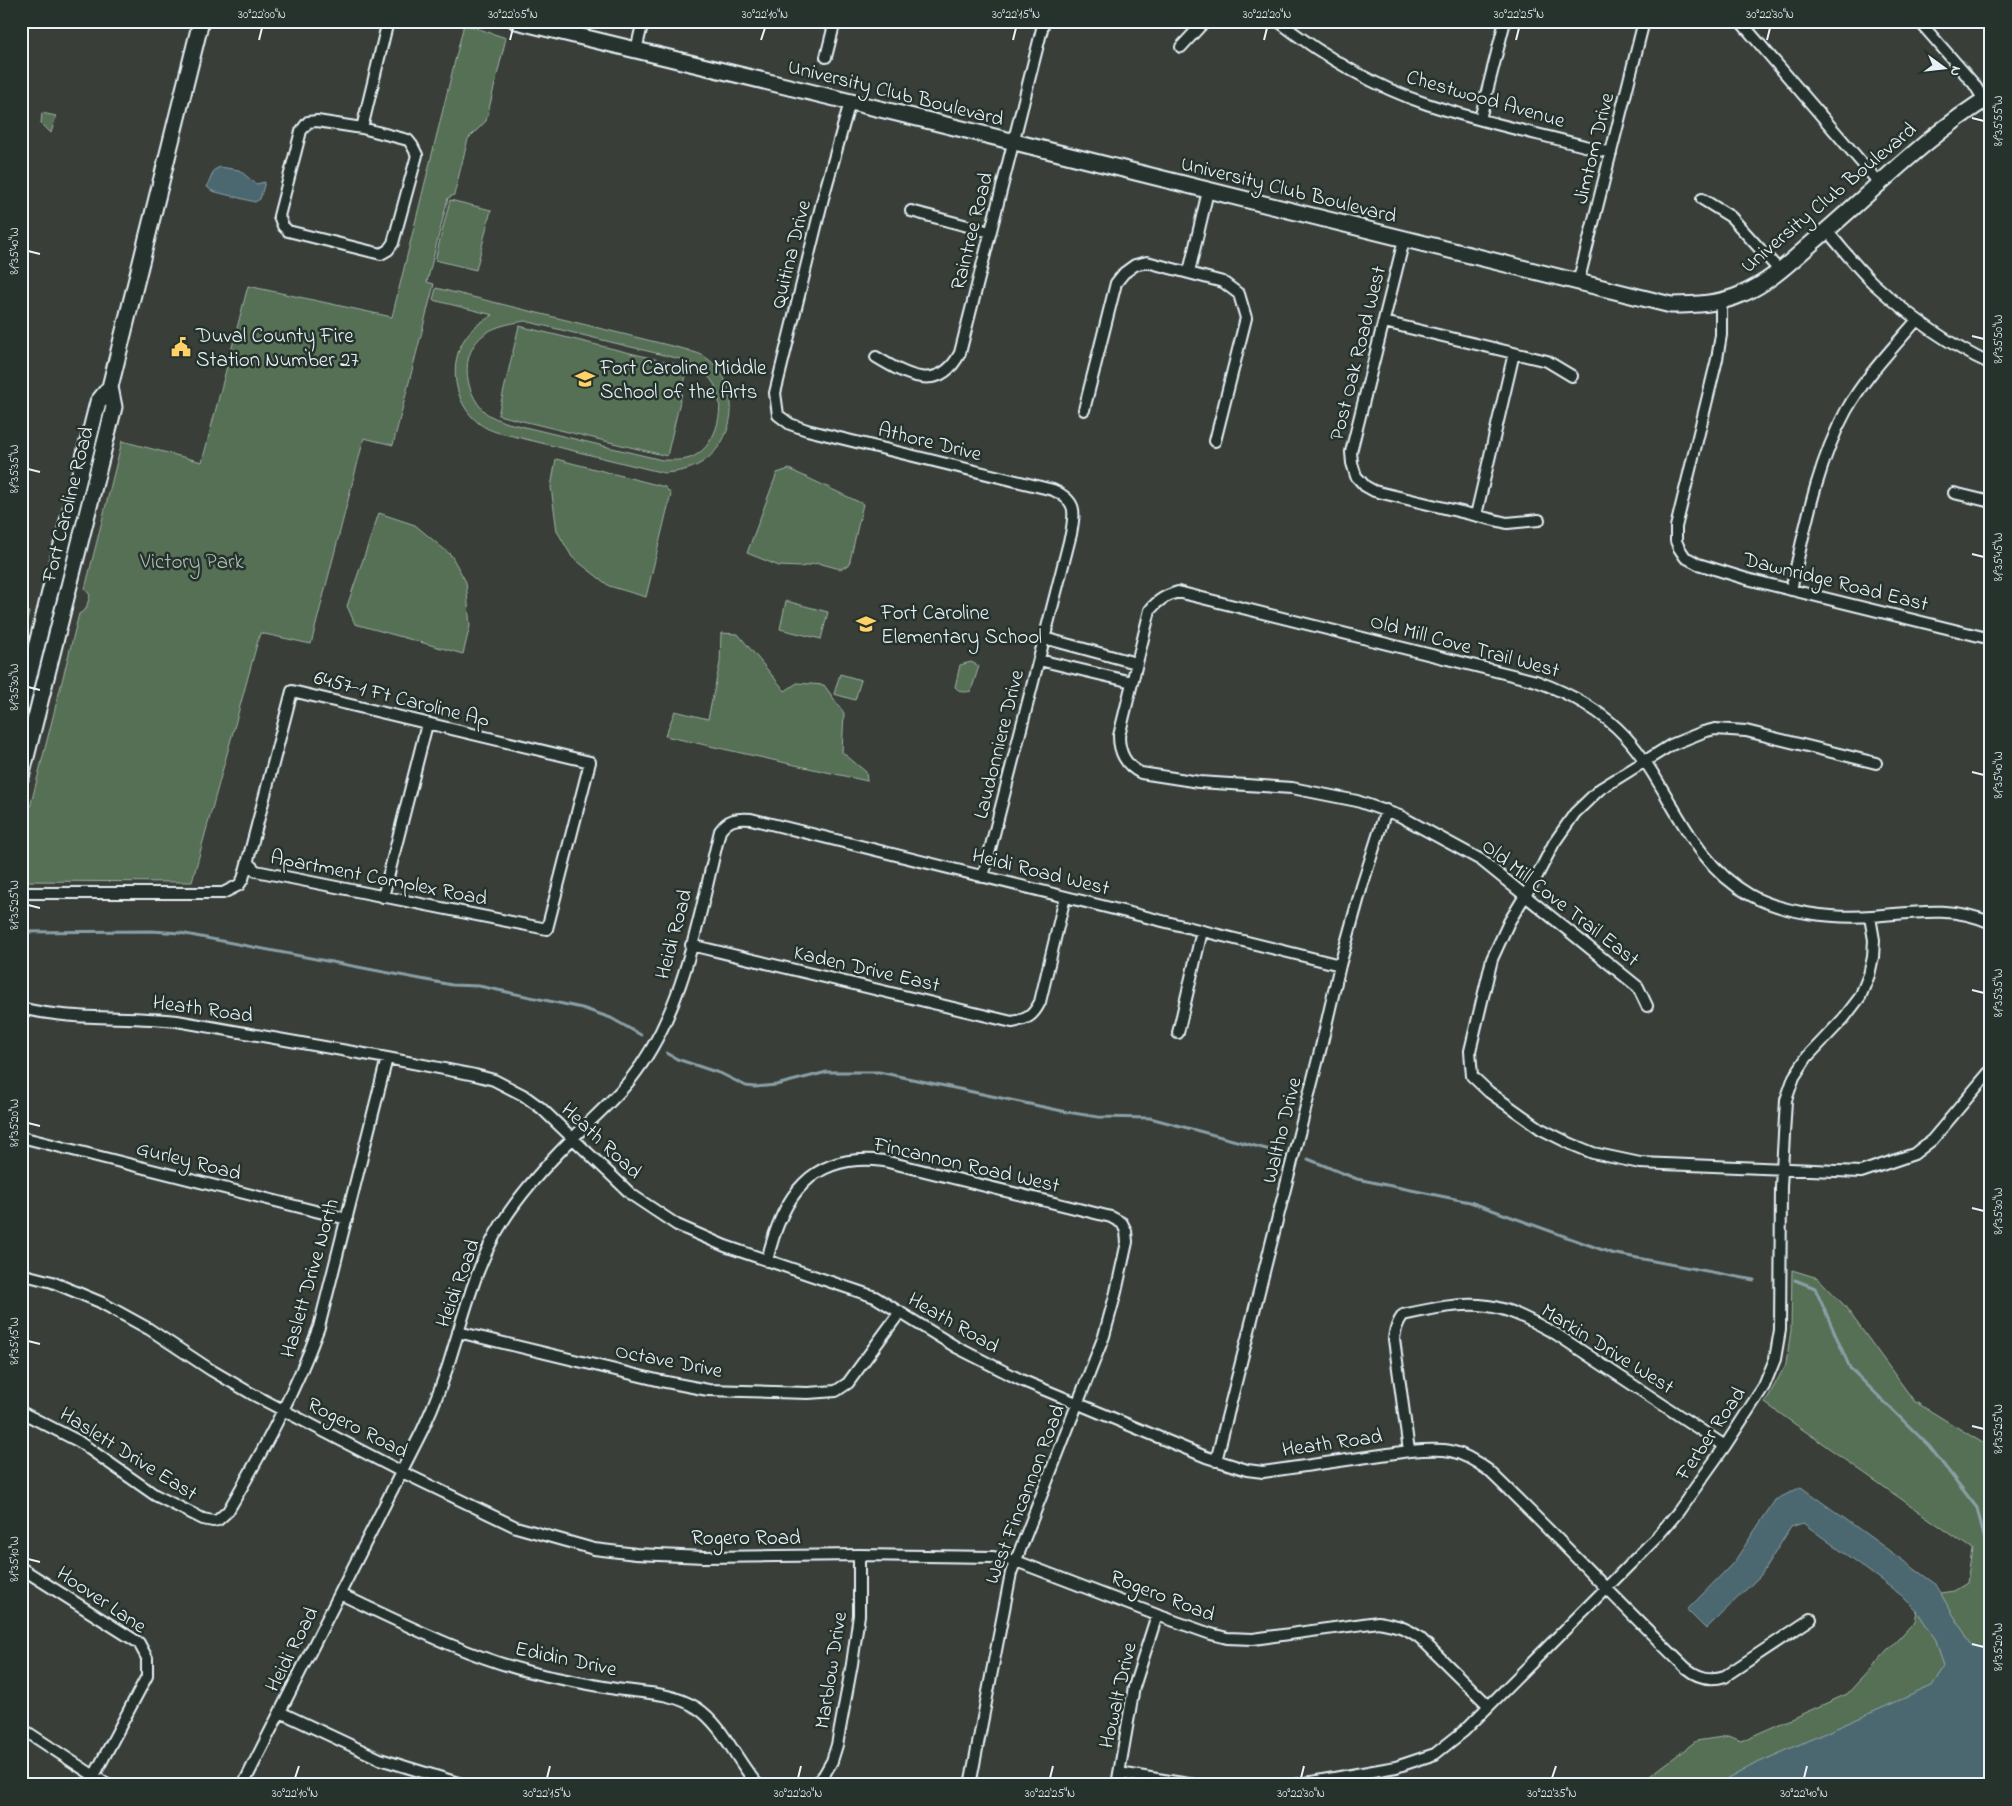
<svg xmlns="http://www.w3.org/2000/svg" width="2012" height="1806" font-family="'Indie Flower',sans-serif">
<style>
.green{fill:#577056;stroke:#a0b0a7;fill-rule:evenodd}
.water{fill:#4b6871;stroke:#8a9fa7}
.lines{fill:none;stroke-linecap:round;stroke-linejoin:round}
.stream{stroke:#8a9fa7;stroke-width:3}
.street-casing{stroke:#e8f1f8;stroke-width:14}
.secondary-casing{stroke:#e8f1f8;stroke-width:19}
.street{stroke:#26332d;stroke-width:10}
.secondary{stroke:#26332d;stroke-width:15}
.ticks{fill:none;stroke:#e8f1f8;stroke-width:2}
.labels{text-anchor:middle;stroke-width:5;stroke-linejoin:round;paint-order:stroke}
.street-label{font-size:21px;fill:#e8f1f8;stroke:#26332d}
.poi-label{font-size:21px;fill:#e8f1f8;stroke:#26332d;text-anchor:start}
.park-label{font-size:21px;fill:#aebdb7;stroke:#26332d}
.neatline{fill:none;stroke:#e8f1f8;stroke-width:2}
.ticks-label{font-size:12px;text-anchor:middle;fill:#e8f1f8}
</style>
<rect width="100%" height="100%" fill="#393f38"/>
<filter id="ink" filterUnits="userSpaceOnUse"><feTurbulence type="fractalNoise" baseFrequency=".02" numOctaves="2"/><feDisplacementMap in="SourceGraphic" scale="10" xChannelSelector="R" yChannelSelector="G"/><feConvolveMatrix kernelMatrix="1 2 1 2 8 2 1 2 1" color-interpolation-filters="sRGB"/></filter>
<g filter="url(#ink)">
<path class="green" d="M 464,24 L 506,38 L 486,121 L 468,139 L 454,195 L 448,198 L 427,282 L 434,284 L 393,445 L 364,438 L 311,644 L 260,633 L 192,882 L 21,881 L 21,843 L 79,614 L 86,609 L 90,595 L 85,589 L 122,441 L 202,462 L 248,286 L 392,317 Z
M 42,113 L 56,116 L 51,133 L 41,123 Z
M 450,200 L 491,210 L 476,270 L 435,260 Z
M 436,288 L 688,350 C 692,352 698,353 702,355 C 743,379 739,440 701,463 C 690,470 677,472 664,473 L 513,436 C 502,434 489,431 480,424 C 454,405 447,363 466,337 C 473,326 483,321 493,315 L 433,300 ZM 525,321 L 688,361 C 698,368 711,376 716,388 C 726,411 715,449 690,458 C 681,461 672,460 662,460 L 504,422 C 498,419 491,417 486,413 C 462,391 458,347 491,330 C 501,325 513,323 525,321 Z
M 519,326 L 688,367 L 667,456 L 498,415 Z
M 556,459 L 665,487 L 671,494 L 646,597 L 609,586 L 572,557 L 557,531 L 551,487 Z
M 789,469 L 863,504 L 849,565 L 840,569 L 818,563 L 801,567 L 779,566 L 747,553 L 777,473 Z
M 379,513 L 415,525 L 451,555 L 466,582 L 470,626 L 463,654 L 355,624 L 347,606 Z
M 786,601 L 828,612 L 821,639 L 780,629 Z
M 21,608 L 29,612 L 21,645 Z
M 721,633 L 738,634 L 785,691 L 797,683 L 824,685 L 844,713 L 842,752 L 866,772 L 867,781 L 665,736 L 675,711 L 708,719 L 720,663 Z
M 971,662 L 979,666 L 971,691 C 964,693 960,692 955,687 L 960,665 Z
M 840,674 L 861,680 L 855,700 L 834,694 Z
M 1792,1270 L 1818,1278 L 1844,1305 L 1914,1401 L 1991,1448 L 1991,1650 L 1971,1644 L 1940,1593 L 1954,1591 L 1967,1583 L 1972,1549 L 1765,1403 L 1786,1364 L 1791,1330 Z
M 1917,1611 L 1936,1640 L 1944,1667 L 1932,1686 L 1753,1765 L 1717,1785 L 1638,1785 L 1696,1741 L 1729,1736 L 1741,1741 L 1847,1694 L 1915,1621 Z"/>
<path class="water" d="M 220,167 L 239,170 L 256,184 L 265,182 L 260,199 L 255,202 L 212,191 L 207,187 L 214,170 Z
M 1801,1487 L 1934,1583 L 1971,1644 L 1991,1650 L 1991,1785 L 1717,1785 L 1753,1765 L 1932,1686 L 1944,1667 L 1936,1640 L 1917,1611 L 1901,1595 L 1803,1523 L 1791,1527 L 1761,1575 L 1706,1629 L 1687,1610 L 1734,1562 L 1775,1500 Z"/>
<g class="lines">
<path class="stream" d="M 21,932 L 152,931 L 180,933 L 452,985 L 479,986 L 582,1008 L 611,1018 L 641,1035
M 667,1053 L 677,1059 L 722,1074 L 746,1086 L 755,1087 L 776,1085 L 827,1072 L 879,1072 L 1067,1112 L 1098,1117 L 1150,1118 L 1278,1152
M 1308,1159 L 1357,1179 L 1470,1202 L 1611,1253 L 1754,1280
M 1795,1280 L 1815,1288 L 1850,1368 L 1929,1446 L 1977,1508 L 1991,1564"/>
<defs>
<path id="street" d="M 1278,21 C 1323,56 1373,86 1427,104 C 1487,124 1550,136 1611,153
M 1740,21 L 1880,184
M 1919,21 L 1974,84 L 1991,111
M 1181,47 L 1205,21
M 636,50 L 643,21
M 826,57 L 835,21
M 850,102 L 823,198 L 775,393 L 778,415 L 790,424 L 807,430 L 1053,490 C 1077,501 1075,511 1071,534 L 983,877
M 1480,119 L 1505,21
M 317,121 L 362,128 L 408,140 L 412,145 L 417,155 L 393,243 L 388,250 L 381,254 L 288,231 L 283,226 L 279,216 L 301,131 L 308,122 Z
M 362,128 L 388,21
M 1702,199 L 1731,217 L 1780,271
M 911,211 L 990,232
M 1827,231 C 1842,248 1856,267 1873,283 C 1908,315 1947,344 1991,364
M 1404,240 L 1351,452 L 1352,463 L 1356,476 L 1365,486 L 1374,491 L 1507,523 L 1539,520
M 1189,272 L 1208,191
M 1578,283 L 1644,21
M 1721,301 L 1721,335 L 1717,359 L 1676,527 L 1676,541 L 1679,548 L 1685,557 L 1698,564 L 1747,579 L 1991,639
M 1384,322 L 1547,361 L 1572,376
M 876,357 C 906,375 939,394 960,353 L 1044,21
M 1084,410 L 1116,283 L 1124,273 L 1135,265 L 1147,262 L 1223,282 L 1239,294 L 1246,318 L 1215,441
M 1954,493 L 1991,502
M 1476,515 L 1514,353
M 1791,590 C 1805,529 1816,466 1846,411 C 1865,377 1892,349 1917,320
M 1044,638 L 1136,663
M 1039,660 L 1132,682
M 1876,763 L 1746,731 L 1715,729 L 1703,732 L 1671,745 L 1600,789 L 1575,813 L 1554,843 L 1537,876 L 1509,922 L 1492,959 L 1470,1051 L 1472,1076 L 1489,1092 L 1541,1129 L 1571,1144 L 1593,1153 L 1640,1163 L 1861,1172 L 1914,1154 L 1932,1140 L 1991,1070
M 21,893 L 223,893 L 239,885 L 243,879 L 292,691 L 590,762 L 547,929 L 256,871 L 248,863
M 383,897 L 427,724
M 691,945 L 1012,1022 C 1028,1019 1033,1016 1040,1002 L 1065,897
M 1647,1006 L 1638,987 L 1481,860 L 1400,816 L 1357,801 L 1292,788 L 1199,782 L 1141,773 C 1126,766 1119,752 1119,736 L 1150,610 C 1158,600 1165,596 1178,592 L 1536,681 C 1569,693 1600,709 1625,736 C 1671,786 1687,860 1750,895 C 1782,913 1835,919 1872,916 C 1912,913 1952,905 1991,923
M 21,1008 C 72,1021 125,1015 177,1021 L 387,1058 L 475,1075 L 494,1080 L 523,1095 L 541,1108 L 632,1195 L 677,1225 L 725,1246 L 875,1297 L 956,1347 L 1021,1380 L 1206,1457 L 1247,1470 L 1263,1472 L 1409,1451 C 1446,1448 1458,1448 1488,1470 C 1556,1535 1619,1603 1686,1668 C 1698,1678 1710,1681 1725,1676 L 1811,1619
M 1178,1033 L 1202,931
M 21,1137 L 347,1219
M 767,1261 C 782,1196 811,1152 884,1161 L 1111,1217 L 1122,1223 L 1126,1231 L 1127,1242 L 1116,1292 L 1104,1336 L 1011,1573 L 970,1785
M 21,1274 L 52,1282 L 100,1302 L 149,1329 L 211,1370 L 252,1394 L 402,1472 L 516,1527 L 594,1549 L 636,1554 L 704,1557 L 859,1555 L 992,1557 L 1016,1561 L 1157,1615 L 1211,1634 L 1227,1638 L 1253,1639 L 1378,1622 C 1395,1625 1406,1627 1420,1638 L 1489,1706
M 458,1332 L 661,1381 L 708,1390 L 808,1393 L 836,1391 L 848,1383 L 900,1312
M 21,1412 L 78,1441 L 155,1495 L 203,1519 L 213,1521 L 218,1520 L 228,1511 C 263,1451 295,1392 319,1327 L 387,1058
M 1409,1451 L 1394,1339 C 1395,1329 1397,1323 1403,1315 C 1430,1309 1460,1302 1488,1306 C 1512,1309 1535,1323 1556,1334 L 1725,1446
M 1216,1461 L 1321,1047 L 1340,965 L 1362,886 L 1386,810
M 21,1568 L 139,1643 L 147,1658 L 147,1676 L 94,1776
M 340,1594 C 402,1623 464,1655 530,1672 C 559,1679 587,1684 616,1689 C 644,1693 672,1692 697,1708 C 724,1726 736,1761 758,1785
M 280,1712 L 380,1759 L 465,1785
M 21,1728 L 108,1785
M 1119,1773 L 1195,1785
M 243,1785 L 422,1431 C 435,1403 446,1375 454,1346 C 467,1304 478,1261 502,1223 C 521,1192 548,1163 574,1137 C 593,1118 613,1101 630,1080 C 685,1012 699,914 720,831 C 728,819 737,818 751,819 L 1340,965
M 815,1785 L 824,1775 L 832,1761 L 837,1745 L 852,1664 L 859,1615 L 859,1555
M 1117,1785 L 1134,1687 L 1157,1615
M 1295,1785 L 1396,1767 L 1435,1754 L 1464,1731 L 1655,1539 L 1678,1512 L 1725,1446 L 1764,1386 L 1775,1359 L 1780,1330 L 1781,1187 L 1786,1100 L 1794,1077 L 1807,1057 L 1844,1018 L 1860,997 L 1869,975 L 1873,957 L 1874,940 L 1870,917"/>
<path id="secondary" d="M 516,21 L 934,122 L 1671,305 C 1695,305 1720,304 1742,294 C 1769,283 1790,262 1812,243 C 1869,195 1928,134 1991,96
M 21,707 L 98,402 L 110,387
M 21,777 L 114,407 L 110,387 L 201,21"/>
</defs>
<use href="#street" class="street-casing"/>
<use href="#secondary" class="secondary-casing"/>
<use href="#street" class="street"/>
<use href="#secondary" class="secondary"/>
</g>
</g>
<path class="ticks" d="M 259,40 L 262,28M 510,40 L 513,28M 761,40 L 765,28M 1013,40 L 1016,28M 1264,40 L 1267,28M 1516,40 L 1519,28M 1767,40 L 1770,28M 1972,118 L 1984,121M 28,251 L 40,254M 1972,336 L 1984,339M 28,469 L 40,472M 1972,554 L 1984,557M 28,687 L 40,690M 1972,772 L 1984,775M 28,905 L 40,908M 1972,990 L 1984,993M 28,1123 L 40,1126M 1972,1208 L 1984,1211M 28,1341 L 40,1344M 1972,1426 L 1984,1429M 28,1559 L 40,1562M 1972,1644 L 1984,1647M 295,1778 L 299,1766M 547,1778 L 550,1766M 798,1778 L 801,1766M 1050,1778 L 1053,1766M 1301,1778 L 1304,1766M 1552,1778 L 1556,1766M 1804,1778 L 1807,1766"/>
<defs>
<symbol id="civic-bare" viewBox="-9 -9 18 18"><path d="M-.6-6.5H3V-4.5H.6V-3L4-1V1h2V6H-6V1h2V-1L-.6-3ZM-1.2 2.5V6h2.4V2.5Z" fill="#ffd166" stroke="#26332d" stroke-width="2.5" paint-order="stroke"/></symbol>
<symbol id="school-bare" viewBox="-9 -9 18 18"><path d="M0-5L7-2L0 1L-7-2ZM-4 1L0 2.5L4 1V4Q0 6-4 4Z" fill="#ffd166" stroke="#26332d" stroke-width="2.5" paint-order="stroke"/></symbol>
</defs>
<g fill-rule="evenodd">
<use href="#civic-bare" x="167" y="333" width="28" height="28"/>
<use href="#school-bare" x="571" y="365" width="28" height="28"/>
<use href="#school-bare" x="852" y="610" width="28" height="28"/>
</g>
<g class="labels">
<g class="street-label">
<text transform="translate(896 92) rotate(14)" y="7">University Club Boulevard</text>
<text transform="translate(1486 98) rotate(16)" y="7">Chestwood Avenue</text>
<text transform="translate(1593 148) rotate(-76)" y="7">Jimtom Drive</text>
<text transform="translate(1289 189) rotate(14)" y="7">University Club Boulevard</text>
<text transform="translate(1828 197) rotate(-40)" y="7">University Club Boulevard</text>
<text transform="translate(971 231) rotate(-76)" y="7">Raintree Road</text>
<text transform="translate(790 254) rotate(-76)" y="7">Quitina Drive</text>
<text transform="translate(1357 353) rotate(-76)" y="7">Post Oak Road West</text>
<text transform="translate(930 441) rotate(14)" y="7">Athore Drive</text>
<text transform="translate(67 504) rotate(-76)" y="7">Fort Caroline Road</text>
<text transform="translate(1836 581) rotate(14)" y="7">Dawnridge Road East</text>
<text transform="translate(1465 645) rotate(15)" y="7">Old Mill Cove Trail West</text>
<text transform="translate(402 698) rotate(14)" y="7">6457-1 Ft Caroline Ap</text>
<text transform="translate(998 744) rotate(-76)" y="7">Laudonniere Drive</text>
<text transform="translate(1041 871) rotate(14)" y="7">Heidi Road West</text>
<text transform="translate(379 877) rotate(11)" y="7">Apartment Complex Road</text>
<text transform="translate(1561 902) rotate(38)" y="7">Old Mill Cove Trail East</text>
<text transform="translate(673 934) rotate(-75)" y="7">Heidi Road</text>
<text transform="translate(867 968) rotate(13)" y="7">Kaden Drive East</text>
<text transform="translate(203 1008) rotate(8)" y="7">Heath Road</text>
<text transform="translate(1281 1130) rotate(-76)" y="7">Waltho Drive</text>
<text transform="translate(602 1140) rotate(43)" y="7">Heath Road</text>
<text transform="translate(189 1160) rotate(14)" y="7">Gurley Road</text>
<text transform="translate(967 1164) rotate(13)" y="7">Fincannon Road West</text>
<text transform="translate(309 1278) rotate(-74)" y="7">Haslett Drive North</text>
<text transform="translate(457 1283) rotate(-70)" y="7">Heidi Road</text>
<text transform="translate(954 1322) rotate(30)" y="7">Heath Road</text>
<text transform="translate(1608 1348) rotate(32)" y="7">Markin Drive West</text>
<text transform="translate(669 1360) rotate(11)" y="7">Octave Drive</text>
<text transform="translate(358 1427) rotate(27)" y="7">Rogero Road</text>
<text transform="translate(1710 1433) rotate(-56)" y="7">Ferber Road</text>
<text transform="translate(1332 1442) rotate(-8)" y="7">Heath Road</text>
<text transform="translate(129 1453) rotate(32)" y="7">Haslett Drive East</text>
<text transform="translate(1024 1494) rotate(-69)" y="7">West Fincannon Road</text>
<text x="746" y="1544">Rogero Road</text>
<text transform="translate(1163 1595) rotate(21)" y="7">Rogero Road</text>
<text transform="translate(102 1599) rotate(34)" y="7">Hoover Lane</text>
<text transform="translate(291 1649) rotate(-63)" y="7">Heidi Road</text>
<text transform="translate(566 1658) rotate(12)" y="7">Edidin Drive</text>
<text transform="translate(830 1670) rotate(-81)" y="7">Marblow Drive</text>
<text transform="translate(1117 1695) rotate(-77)" y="7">Howalt Drive</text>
</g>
<g class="poi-label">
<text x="196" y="342">Duval County Fire<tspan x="196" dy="24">Station Number 27</tspan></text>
<text x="600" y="374">Fort Caroline Middle<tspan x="600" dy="24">School of the Arts</tspan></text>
<text x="881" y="619">Fort Caroline<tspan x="881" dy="24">Elementary School</tspan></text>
</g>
<g class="park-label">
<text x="192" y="568">Victory Park</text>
</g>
</g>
<rect width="2012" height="1806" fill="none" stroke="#26332d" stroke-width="55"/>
<g transform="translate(1944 68) rotate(105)" stroke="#26332d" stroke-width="4" paint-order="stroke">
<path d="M0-4L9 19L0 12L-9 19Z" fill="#e8f1f8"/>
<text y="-8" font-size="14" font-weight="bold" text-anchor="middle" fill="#e8f1f8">N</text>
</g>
<rect x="28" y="28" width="1956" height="1750" class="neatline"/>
<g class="ticks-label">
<text x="262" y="18">30°22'00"N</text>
<text x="513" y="18">30°22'05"N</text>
<text x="765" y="18">30°22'10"N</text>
<text x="1016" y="18">30°22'15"N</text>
<text x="1267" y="18">30°22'20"N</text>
<text x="1519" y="18">30°22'25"N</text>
<text x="1770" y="18">30°22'30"N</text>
<text transform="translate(1998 121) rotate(-90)" y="4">81°35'55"W</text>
<text transform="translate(14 251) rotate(-90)" y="4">81°35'40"W</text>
<text transform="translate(1998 339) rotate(-90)" y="4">81°35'50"W</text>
<text transform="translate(14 469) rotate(-90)" y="4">81°35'35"W</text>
<text transform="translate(1998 557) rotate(-90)" y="4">81°35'45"W</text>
<text transform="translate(14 687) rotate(-90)" y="4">81°35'30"W</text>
<text transform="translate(1998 775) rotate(-90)" y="4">81°35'40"W</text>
<text transform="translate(14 905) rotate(-90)" y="4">81°35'25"W</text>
<text transform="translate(1998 993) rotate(-90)" y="4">81°35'35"W</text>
<text transform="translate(14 1123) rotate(-90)" y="4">81°35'20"W</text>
<text transform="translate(1998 1211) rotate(-90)" y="4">81°35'30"W</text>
<text transform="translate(14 1341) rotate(-90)" y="4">81°35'15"W</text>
<text transform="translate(1998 1429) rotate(-90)" y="4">81°35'25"W</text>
<text transform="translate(14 1559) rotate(-90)" y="4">81°35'10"W</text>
<text transform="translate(1998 1647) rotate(-90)" y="4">81°35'20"W</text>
<text x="295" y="1797">30°22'10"N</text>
<text x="547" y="1797">30°22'15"N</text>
<text x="798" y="1797">30°22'20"N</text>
<text x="1050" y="1797">30°22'25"N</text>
<text x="1301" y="1797">30°22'30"N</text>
<text x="1552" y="1797">30°22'35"N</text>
<text x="1804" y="1797">30°22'40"N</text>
</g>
</svg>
